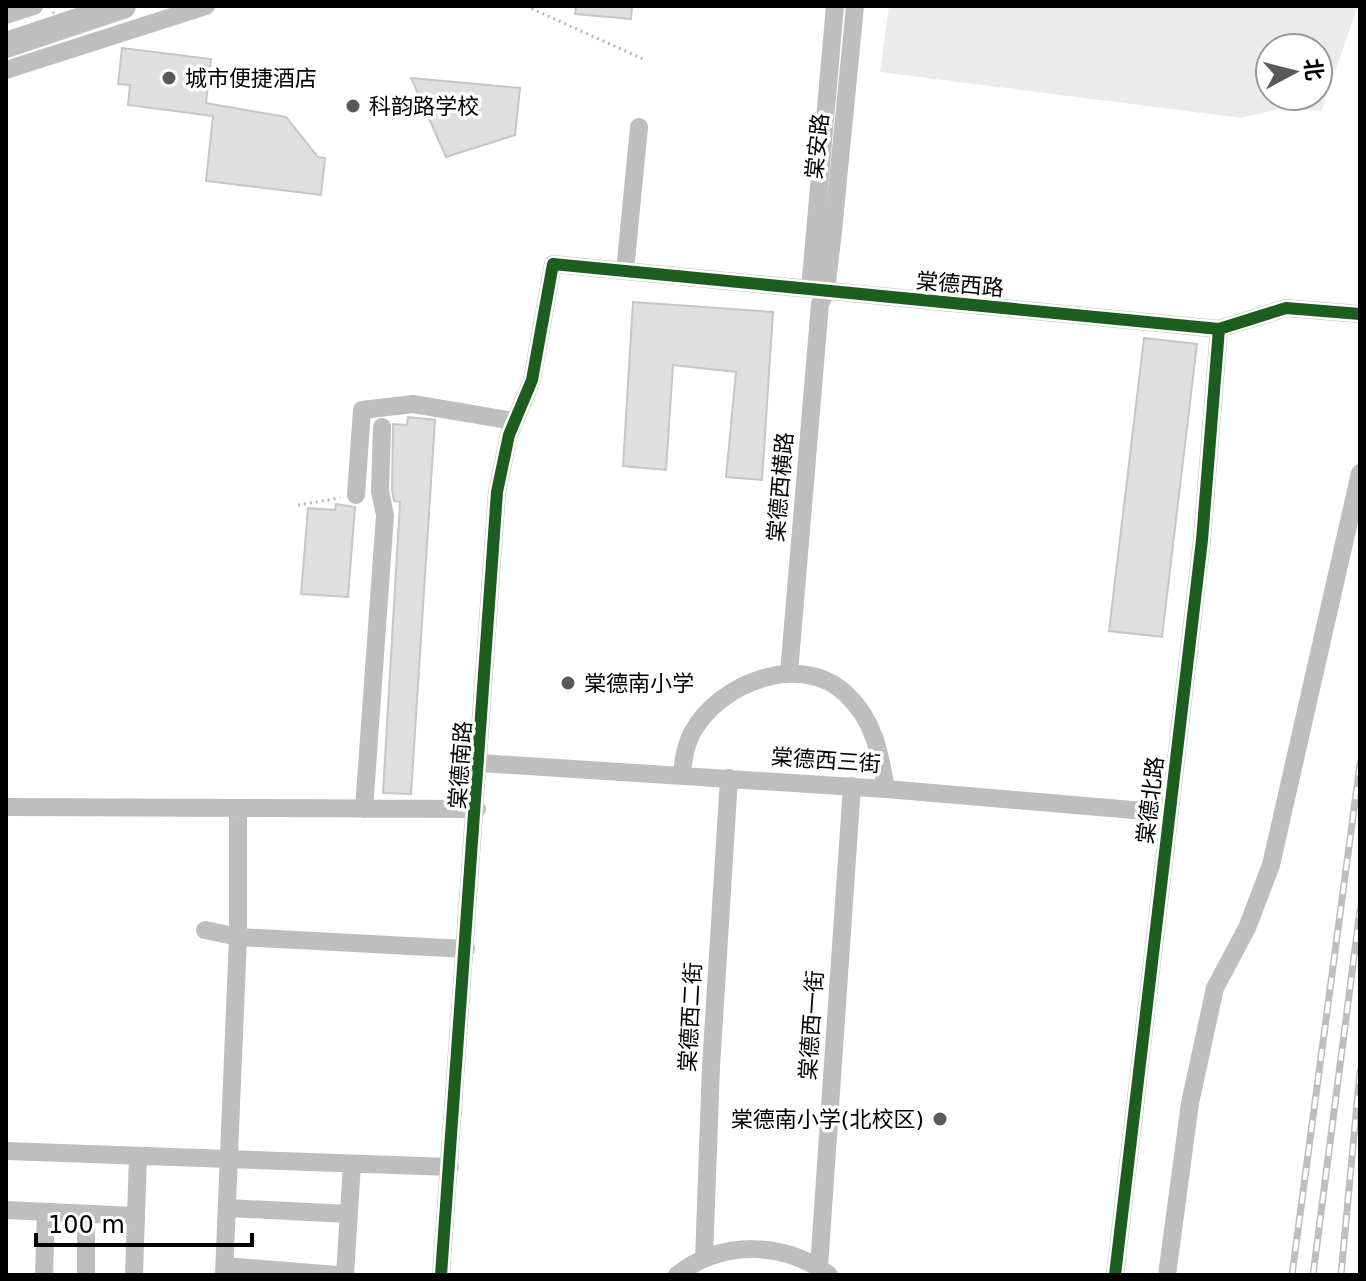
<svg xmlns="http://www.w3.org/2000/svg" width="1366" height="1281" font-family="'DejaVu Sans','Noto Sans SC',sans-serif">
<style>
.green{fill:#ebebeb;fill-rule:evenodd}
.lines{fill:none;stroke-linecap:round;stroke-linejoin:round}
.river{stroke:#bebebe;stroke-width:26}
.building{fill:#dfdfdf;stroke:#c6c6c6;stroke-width:2}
.path{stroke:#b9b9b9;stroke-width:3;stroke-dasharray:2 4;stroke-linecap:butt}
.minor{stroke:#bebebe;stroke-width:18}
.rail-casing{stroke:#bebebe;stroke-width:7}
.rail{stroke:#fff;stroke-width:4;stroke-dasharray:12;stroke-linecap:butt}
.cycleway-casing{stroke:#fff;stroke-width:17}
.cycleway{stroke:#1b5e20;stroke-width:12}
.poi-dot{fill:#595959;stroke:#fff;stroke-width:3}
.labels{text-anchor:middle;stroke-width:7;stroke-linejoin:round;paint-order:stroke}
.poi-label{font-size:22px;fill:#000;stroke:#fff;text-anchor:start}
.street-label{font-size:22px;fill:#000;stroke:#fff}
</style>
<rect width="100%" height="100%" fill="#fff"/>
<path class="green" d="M 889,6 L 1358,6 L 1321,111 L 1284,108 L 1241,118 L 880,72 ZM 1270,48 L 1318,48 L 1318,96 L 1270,96 Z"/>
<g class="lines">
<path class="river" d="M 6,45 L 123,6"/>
</g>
<path class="building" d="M 576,6 L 632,6 L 631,19 L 575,14 Z
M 122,48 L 211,59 L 206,103 L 286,117 L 318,157 L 325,158 L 321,195 L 206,181 L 213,116 L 128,105 L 130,85 L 118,84 Z
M 411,78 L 520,88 L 515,135 L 446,157 Z
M 633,302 L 773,312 L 762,480 L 726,477 L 736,372 L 673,365 L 666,470 L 623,466 Z
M 1144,338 L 1197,344 L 1162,637 L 1109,631 Z
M 408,417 L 435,420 L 411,794 L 383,793 L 400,502 L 394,501 L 392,490 L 393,424 L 407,425 Z
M 336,504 L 355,507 L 348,597 L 301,594 L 308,508 L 335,510 Z"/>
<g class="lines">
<path class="path" d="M 51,6 L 62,38
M 526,6 L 645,60
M 298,505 L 340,498"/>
<path class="minor" d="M 6,15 L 34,6
M 6,70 L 206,6
M 625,271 L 639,127
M 810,289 L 835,6
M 356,495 L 362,410 L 413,404 L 514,421
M 789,673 L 820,304 L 826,291 L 833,231 L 855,6
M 480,763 L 886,789 L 1168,813
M 682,775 C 683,760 685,746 692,733 C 718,683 801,651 846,694 C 874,720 880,753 886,789
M 6,807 L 477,809
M 364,809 L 385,515 L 380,491 L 382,427
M 205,930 L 238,937 L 466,949
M 6,1151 L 450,1167
M 228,1208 L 349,1214
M 6,1210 L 136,1216
M 704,1259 L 711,1067 L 729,778
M 225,1266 L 337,1275
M 819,1267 L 852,786
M 44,1275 L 46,1212
M 86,1275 L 86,1214
M 134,1275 L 138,1156
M 224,1275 L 238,937 L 238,808
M 345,1275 L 352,1164
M 441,1275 L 497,492 L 509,435 L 532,380 L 553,264 L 1219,329 L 1286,308 L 1360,314
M 677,1275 C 722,1240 784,1241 829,1275
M 1115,1275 L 1202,540 L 1219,329
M 1167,1275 L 1190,1103 L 1215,988 L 1247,928 L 1271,865 L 1360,473"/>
<defs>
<path id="rail" d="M 1292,1275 L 1360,764
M 1313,1275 L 1360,910
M 1341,1275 L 1360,1071"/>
</defs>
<use href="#rail" class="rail-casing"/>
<use href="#rail" class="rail"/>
<defs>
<path id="cycleway" d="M 441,1275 L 497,492 L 509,435 L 532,380 L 553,264 L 1219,329 L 1286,308 L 1360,314
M 1115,1275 L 1202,540 L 1219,329"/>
</defs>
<use href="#cycleway" class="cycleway-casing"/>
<use href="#cycleway" class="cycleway"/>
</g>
<g class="poi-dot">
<circle cx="169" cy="78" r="8"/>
<circle cx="353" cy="106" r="8"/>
<circle cx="568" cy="683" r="8"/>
<circle cx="940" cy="1119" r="8"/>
</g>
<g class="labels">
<g class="poi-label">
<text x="185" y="86">城市便捷酒店</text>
<text x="369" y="114">科韵路学校</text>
<text x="584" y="691">棠德南小学</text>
<text x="924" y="1127" text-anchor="end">棠德南小学(北校区)</text>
</g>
<g class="street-label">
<text transform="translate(817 146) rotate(-84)" y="8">棠安路</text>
<text transform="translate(960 284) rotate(5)" y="8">棠德西路</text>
<text transform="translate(780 487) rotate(-85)" y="8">棠德西横路</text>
<text transform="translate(826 760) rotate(4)" y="8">棠德西三街</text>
<text transform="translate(460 765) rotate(-86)" y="8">棠德南路</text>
<text transform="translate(1150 800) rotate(-83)" y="8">棠德北路</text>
<text transform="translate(690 1017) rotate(-87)" y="8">棠德西二街</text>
<text transform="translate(811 1025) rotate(-86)" y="8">棠德西一街</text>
</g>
</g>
<rect width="1366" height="1281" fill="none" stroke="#000000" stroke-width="16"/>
<g transform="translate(1294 72) rotate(83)"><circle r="38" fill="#ffffff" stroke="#999999" stroke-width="2"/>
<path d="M0-6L14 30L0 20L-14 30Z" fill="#595959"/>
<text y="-12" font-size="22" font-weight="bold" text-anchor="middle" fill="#000000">北</text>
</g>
<path d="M36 1233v12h216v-12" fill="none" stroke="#000000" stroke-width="4"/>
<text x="48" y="1233" font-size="24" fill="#000000" stroke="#ffffff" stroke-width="6" paint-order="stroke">100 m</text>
</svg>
